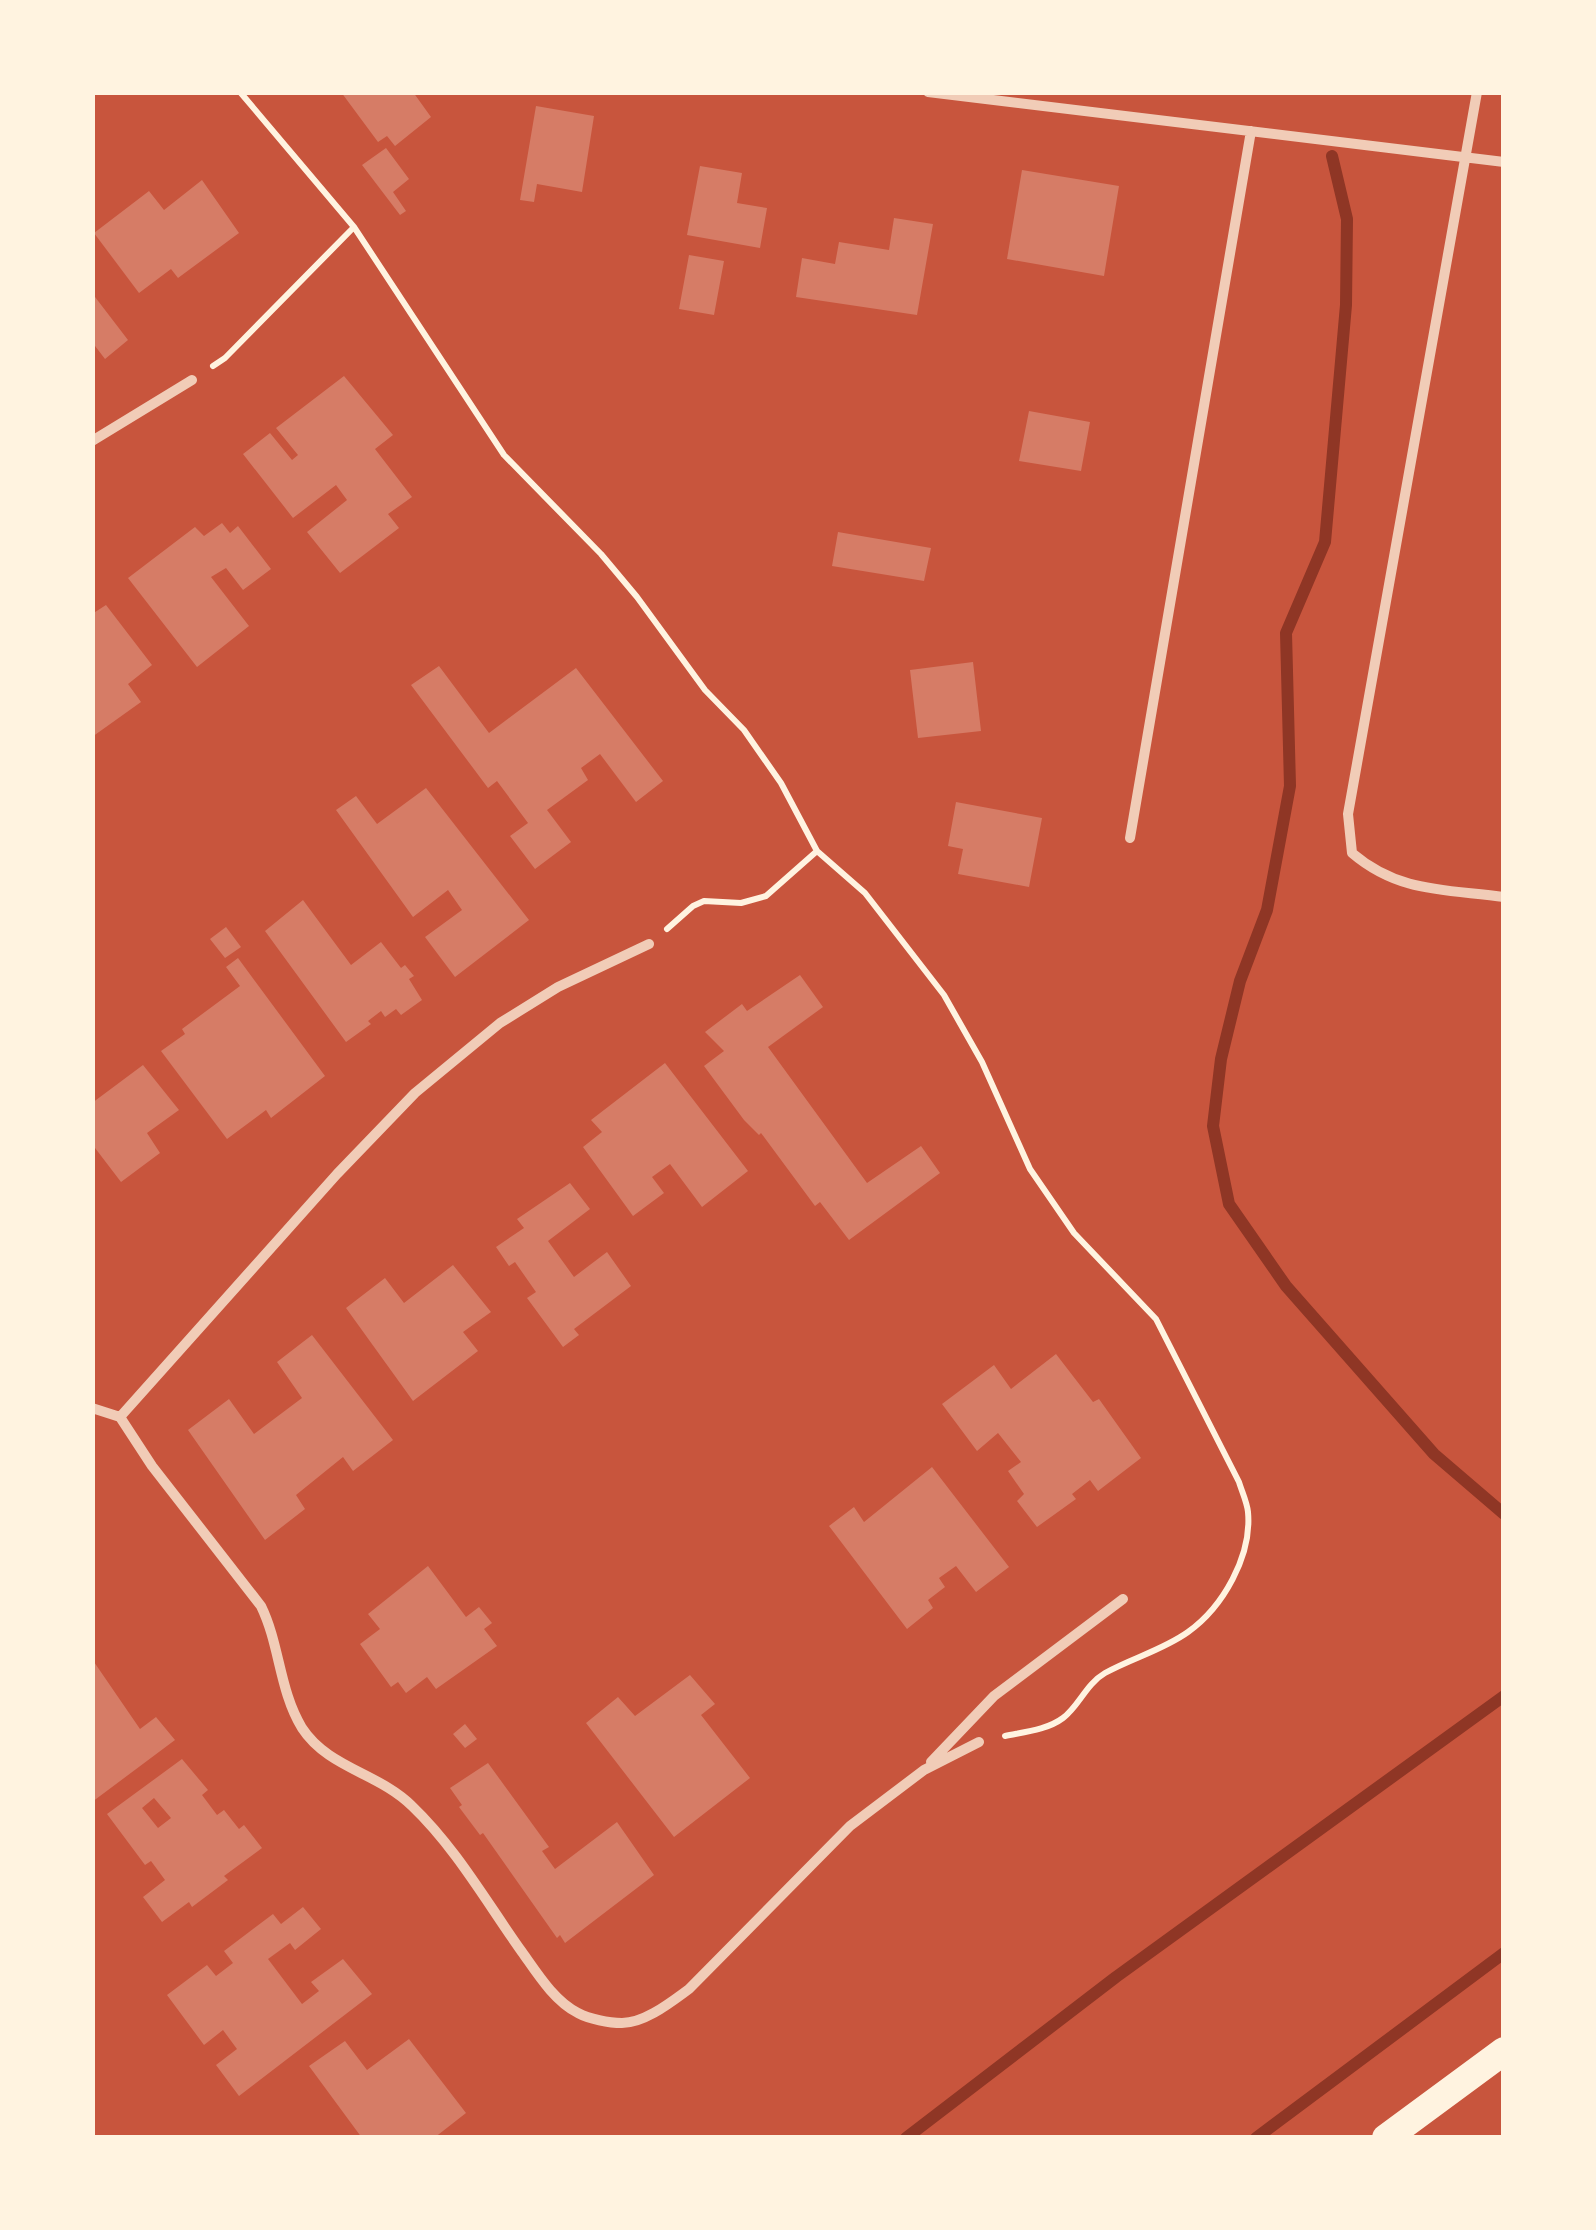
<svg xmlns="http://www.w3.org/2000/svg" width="1596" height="2230" font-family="Bitter,serif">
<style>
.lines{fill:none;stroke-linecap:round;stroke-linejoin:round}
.stream{stroke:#8f3625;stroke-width:12}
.building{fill:#d67c66;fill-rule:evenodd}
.path{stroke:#fff3e0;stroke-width:6}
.minor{stroke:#f1ccb7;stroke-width:10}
.trunk{stroke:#fff3e0;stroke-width:28}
</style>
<rect width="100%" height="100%" fill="#c8553d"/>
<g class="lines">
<path class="stream" d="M 1332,156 L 1347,219 L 1346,305 L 1325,542 L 1286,633 L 1290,786 L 1267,910 L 1240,981 L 1221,1059 L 1213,1126 L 1229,1204 L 1286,1286 L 1434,1454 L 1504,1514
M 906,2138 L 1116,1977 L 1504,1696
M 1256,2138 L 1504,1953"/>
</g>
<path class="building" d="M 341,92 L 413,92 L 431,117 L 395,146 L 387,136 L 378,142 Z
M 536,106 L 594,116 L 582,192 L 537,184 L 534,202 L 520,200 Z
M 386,148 L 409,179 L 393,192 L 406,211 L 400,215 L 362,165 Z
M 700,166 L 742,173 L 737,203 L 767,208 L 760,248 L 687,235 Z
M 1022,170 L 1119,186 L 1104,276 L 1007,259 Z
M 202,180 L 239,233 L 178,278 L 171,269 L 139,293 L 94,233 L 149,191 L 164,210 Z
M 894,218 L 933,224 L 917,315 L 796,297 L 802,258 L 835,264 L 839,242 L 889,250 Z
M 689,255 L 724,261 L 714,315 L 679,309 Z
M 92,293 L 128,340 L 105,359 L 92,342 Z
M 344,376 L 393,435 L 375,449 L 412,497 L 388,514 L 399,528 L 340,573 L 307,532 L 347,500 L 336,485 L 293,518 L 243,454 L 270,433 L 292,460 L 298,455 L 276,428 Z
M 1029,411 L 1090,422 L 1081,471 L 1019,461 Z
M 222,523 L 230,533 L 238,526 L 271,569 L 243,590 L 226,568 L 211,577 L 249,626 L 197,667 L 128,578 L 195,527 L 204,536 Z
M 838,532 L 931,548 L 924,581 L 832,566 Z
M 106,605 L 152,665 L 128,684 L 141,702 L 92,737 L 92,614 Z
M 973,662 L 981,731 L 918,738 L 910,670 Z
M 439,666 L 489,733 L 576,668 L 663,781 L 636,802 L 600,754 L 581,768 L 588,780 L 547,810 L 571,842 L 535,869 L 510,836 L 528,823 L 497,781 L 488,788 L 411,685 Z
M 426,788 L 529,920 L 455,977 L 425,937 L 462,910 L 448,890 L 413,917 L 336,810 L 356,796 L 377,824 Z
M 956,802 L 1042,818 L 1029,887 L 958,874 L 963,849 L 948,846 Z
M 303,900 L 351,965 L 381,942 L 401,968 L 405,965 L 414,976 L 409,979 L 422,1000 L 401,1015 L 396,1009 L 385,1017 L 381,1011 L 368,1021 L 371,1024 L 346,1042 L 265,931 Z
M 226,927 L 241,947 L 225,958 L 210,939 Z
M 238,958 L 325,1076 L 271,1118 L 266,1110 L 227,1139 L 161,1051 L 185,1034 L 182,1029 L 240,986 L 226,967 Z
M 800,975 L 823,1007 L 768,1047 L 867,1183 L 921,1146 L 940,1173 L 849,1240 L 820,1202 L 815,1206 L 761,1133 L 759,1135 L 744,1120 L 704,1066 L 724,1051 L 705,1032 L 742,1004 L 747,1011 Z
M 665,1063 L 748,1171 L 702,1207 L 670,1164 L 652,1177 L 664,1193 L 633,1216 L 583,1147 L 602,1132 L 591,1120 Z
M 143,1065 L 179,1110 L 147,1133 L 160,1153 L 121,1182 L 92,1144 L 92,1103 Z
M 570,1183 L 590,1209 L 548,1241 L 574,1277 L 607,1252 L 631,1286 L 574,1329 L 579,1335 L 563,1347 L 527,1298 L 536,1292 L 515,1262 L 509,1266 L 496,1247 L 524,1228 L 517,1219 Z
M 453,1265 L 491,1312 L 463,1332 L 478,1351 L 413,1401 L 346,1308 L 385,1278 L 404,1303 Z
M 312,1335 L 393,1440 L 353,1471 L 343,1457 L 296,1495 L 305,1509 L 265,1540 L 188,1430 L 229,1399 L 254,1434 L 302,1398 L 277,1362 Z
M 1056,1354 L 1093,1402 L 1099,1399 L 1141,1458 L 1098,1491 L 1090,1480 L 1072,1494 L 1076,1499 L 1037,1527 L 1017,1501 L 1024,1494 L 1008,1471 L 1021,1462 L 998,1433 L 977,1451 L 942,1404 L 994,1365 L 1011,1389 Z
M 932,1467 L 1009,1567 L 976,1592 L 956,1566 L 939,1578 L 945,1587 L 928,1600 L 933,1608 L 907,1629 L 829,1526 L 854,1507 L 864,1522 Z
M 428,1566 L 466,1617 L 479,1607 L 492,1623 L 484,1629 L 497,1646 L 436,1689 L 427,1677 L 406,1693 L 398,1682 L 391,1687 L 360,1644 L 380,1629 L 368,1614 Z
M 92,1659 L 140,1729 L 156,1717 L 175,1740 L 92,1802 Z
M 690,1675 L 715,1704 L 701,1715 L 750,1778 L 674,1837 L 586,1723 L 618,1697 L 635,1716 Z
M 465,1724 L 477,1739 L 465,1748 L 453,1734 Z
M 182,1759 L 208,1790 L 202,1795 L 217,1815 L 224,1810 L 239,1829 L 244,1825 L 262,1848 L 224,1876 L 228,1880 L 192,1907 L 189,1902 L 162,1922 L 143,1897 L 165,1880 L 151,1861 L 145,1865 L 107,1814 ZM 154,1798 L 171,1818 L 158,1828 L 142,1808 Z
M 488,1763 L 549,1847 L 542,1851 L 555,1869 L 617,1822 L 654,1875 L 565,1943 L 560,1935 L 557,1938 L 483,1833 L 480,1835 L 459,1807 L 462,1805 L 450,1788 Z
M 303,1907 L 321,1929 L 295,1950 L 290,1943 L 268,1959 L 302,2004 L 319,1991 L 311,1982 L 343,1959 L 372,1994 L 239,2096 L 216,2065 L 237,2049 L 223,2030 L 204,2045 L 167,1995 L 207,1965 L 216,1976 L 233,1963 L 224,1951 L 273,1914 L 281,1924 Z
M 409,2039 L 466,2113 L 434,2138 L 362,2138 L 309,2066 L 345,2041 L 367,2070 Z"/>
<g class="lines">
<path class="path" d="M 240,92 L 354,227 L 504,455 L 601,554 L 637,597 L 705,690 L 744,730 L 781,783 L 817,851 L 865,893 L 944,995 L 982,1062 L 1030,1169 L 1074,1233 L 1156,1319 L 1239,1482 C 1242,1492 1247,1502 1248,1512 C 1252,1556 1223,1607 1188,1632 C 1163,1650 1132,1658 1105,1673 C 1086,1684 1079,1706 1063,1718 C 1047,1730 1024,1732 1005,1736
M 213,366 L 225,358 L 354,227
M 667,929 L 693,906 L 704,901 L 741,903 L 766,896 L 817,851"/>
<path class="minor" d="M 928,92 L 1504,162
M 1477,92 L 1348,814 L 1352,853 C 1399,893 1445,889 1504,897
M 92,441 L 192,380
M 1130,838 L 1251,131
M 92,1408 L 120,1417 L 152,1466 L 261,1606 C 280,1645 279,1690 302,1728 C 328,1768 379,1773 412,1806 C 456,1848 487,1903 522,1952 C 537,1973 554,2001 578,2013 C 589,2019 609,2023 622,2023 C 645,2023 671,2002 689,1989 L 850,1826 L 924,1770 L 979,1742
M 120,1417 L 337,1174 L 415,1093 L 500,1023 L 558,987 L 649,944
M 931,1762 L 994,1696 L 1123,1599"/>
<path class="trunk" d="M 1386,2138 L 1504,2051"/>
</g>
<rect width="1596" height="2230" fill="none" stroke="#fff3e0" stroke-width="190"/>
</svg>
